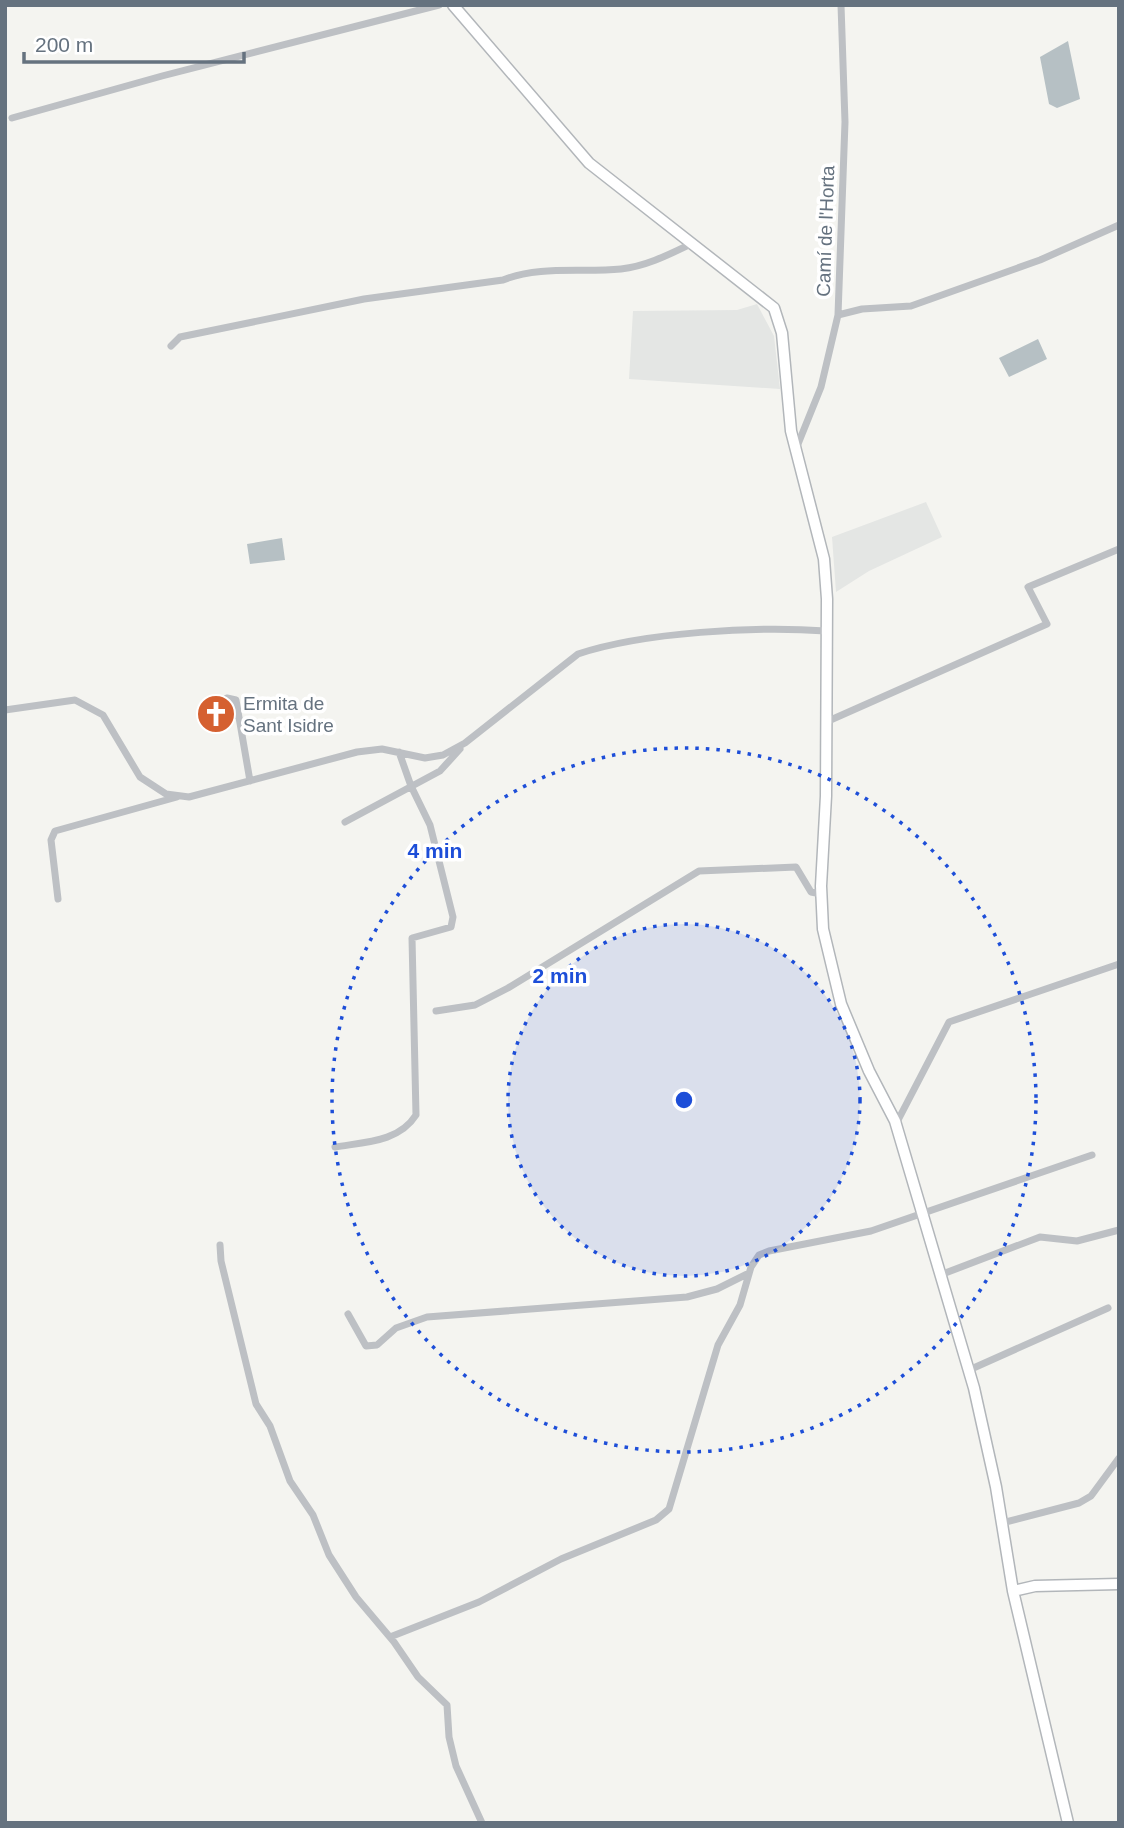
<svg xmlns="http://www.w3.org/2000/svg" width="1124" height="1828" font-family="Helvetica,sans-serif">
<style>
.built{fill:#e4e6e4}
.water{fill:#b6c0c4}
.lines{fill:none;stroke-linecap:round;stroke-linejoin:round}
.secondary-casing{stroke:#b2b6ba;stroke-width:13}
.minor{stroke:#bdc0c4;stroke-width:7}
.secondary{stroke:#fff;stroke-width:10}
.ring{fill:none;stroke:#1d4ed8;stroke-width:3.5;stroke-dasharray:3.5 7}
.labels{text-anchor:middle;stroke-width:7;stroke-linejoin:round;paint-order:stroke}
.street-label{font-size:19px;fill:#65727f;stroke:#fff}
.poi-label{font-size:19px;fill:#65727f;stroke:#fff;text-anchor:start}
.centre{fill:#1d4ed8;stroke:#fff;stroke-width:3.5}
.ring-label{font-size:21px;text-anchor:middle;font-weight:bold;fill:#1d4ed8;stroke:#fff;stroke-width:7;stroke-linejoin:round;paint-order:stroke}
</style>
<rect width="100%" height="100%" fill="#f4f4f0"/>
<path class="built" d="M 757,304 L 774,336 L 780,389 L 629,379 L 633,311 L 737,310 Z
M 926,502 L 942,537 L 869,571 L 836,592 L 832,537 Z"/>
<path class="water" d="M 1068,41 L 1080,99 L 1057,108 L 1049,104 L 1040,57 Z
M 1038,339 L 1047,359 L 1009,377 L 999,358 Z
M 282,538 L 285,560 L 250,564 L 247,544 Z"/>
<g class="lines">
<defs>
<path id="secondary" d="M 453,5 L 589,163 L 774,308 L 782,333 L 791,431 L 824,559 L 827,599 L 826,796 L 821,886 L 823,929 L 841,1004 L 869,1071 L 895,1121 L 974,1388 L 996,1487 L 1013,1591 L 1068,1823
M 1013,1591 L 1035,1586 L 1119,1584"/>
</defs>
<use href="#secondary" class="secondary-casing"/>
<path class="minor" d="M 12,118 L 162,76 L 439,5
M 838,315 L 862,309 L 911,306 L 1040,260 L 1119,225
M 171,346 L 180,337 L 364,299 L 503,280 C 540,265 582,273 621,269 C 647,266 670,254 693,243
M 796,449 L 821,387 L 838,315 L 845,122 L 841,5
M 5,710 L 75,700 L 103,715 L 140,777 L 166,794 L 189,797 L 357,752 L 382,749 L 425,758 L 443,755 L 465,743 L 578,654 C 644,632 756,626 826,631
M 238,714 L 230,716 L 227,698 L 236,700 L 250,781
M 826,722 L 1047,624 L 1028,587 L 1119,549
M 345,822 L 440,771 L 460,749
M 58,899 L 51,840 L 55,831 L 177,797
M 436,1011 L 475,1005 L 508,988 L 699,871 L 796,867 L 811,892 L 821,894
M 896,1124 L 949,1022 L 1119,964
M 335,1147 C 365,1142 399,1142 416,1115 L 412,938 L 451,927 L 453,917 L 430,825 L 411,786 L 399,752
M 220,1245 L 221,1261 L 256,1404 L 270,1426 L 290,1481 L 313,1515 L 329,1555 L 356,1597 L 394,1642 L 418,1677 L 447,1705 L 449,1737 L 456,1766 L 482,1823
M 940,1275 L 1040,1237 L 1077,1241 L 1119,1230
M 348,1314 L 366,1346 L 377,1345 L 396,1328 L 427,1317 L 687,1297 L 717,1289 L 749,1273
M 969,1370 L 1108,1308
M 1002,1523 L 1079,1503 L 1091,1496 L 1119,1458
M 390,1637 L 479,1602 L 561,1559 L 656,1520 L 669,1509 L 718,1345 L 740,1305 L 751,1267 L 759,1255 L 769,1251 L 871,1231 L 1092,1155"/>
<use href="#secondary" class="secondary"/>
</g>
<circle cx="684" cy="1100" r="176" fill="#1d4ed8" fill-opacity=".12"/>
<g class="ring">
<circle cx="684" cy="1100" r="176"/>
<circle cx="684" cy="1100" r="352"/>
</g>
<defs>
<symbol id="church-disc" viewBox="-11 -11 22 22"><circle r="9.5" fill="#d56030" stroke="#fff"/><path d="M-1.2-6h2.4v3.5h3.3v2.4h-3.3V6h-2.4V-.1h-3.3v-2.4h3.3Z" fill="#fff"/></symbol>
</defs>
<g fill-rule="evenodd">
<use href="#church-disc" x="194" y="692" width="44" height="44"/>
</g>
<g class="labels">
<g class="street-label">
<text transform="translate(825 231) rotate(-88)" y="7">Camí de l'Horta</text>
</g>
<g class="poi-label">
<text x="243" y="710">Ermita de<tspan x="243" dy="22">Sant Isidre</tspan></text>
</g>
</g>
<circle cx="684" cy="1100" r="10" class="centre"/>
<g class="ring-label">
<text x="435" y="858">4 min</text>
<text x="560" y="983">2 min</text>
</g>
<rect width="1124" height="1828" fill="none" stroke="#65727f" stroke-width="14"/>
<path d="M24 52v10h220v-10" fill="none" stroke="#65727f" stroke-width="3.5"/>
<text x="35" y="52" font-size="21" fill="#65727f" stroke="#ffffff" stroke-width="5" paint-order="stroke">200 m</text>
</svg>
